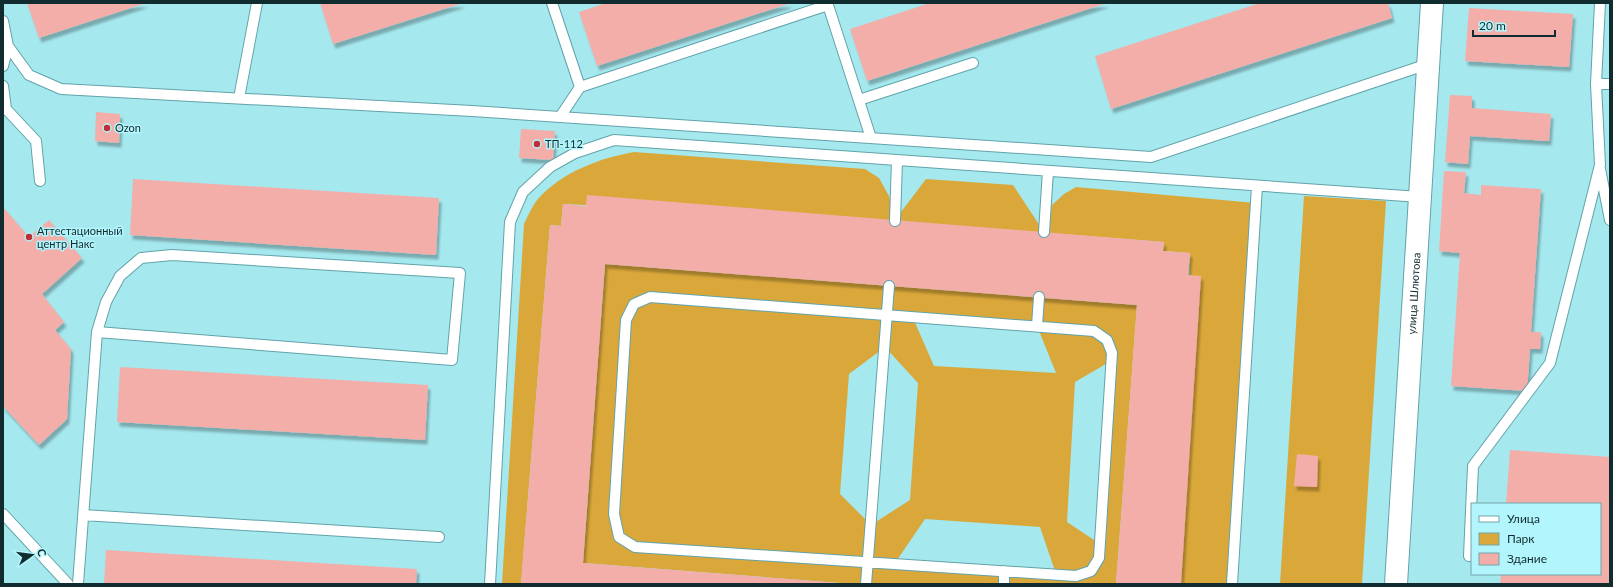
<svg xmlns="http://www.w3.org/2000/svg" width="1613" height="587" font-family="Lato,sans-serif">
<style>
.green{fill:#daa83a;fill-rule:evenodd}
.building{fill:#f3aea9;filter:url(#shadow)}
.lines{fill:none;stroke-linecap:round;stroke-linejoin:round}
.lane-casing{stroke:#62a3aa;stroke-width:12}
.secondary-casing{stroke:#62a3aa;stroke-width:24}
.lane{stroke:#fff;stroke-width:10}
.secondary{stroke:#fff;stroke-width:22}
.poi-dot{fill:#be2e36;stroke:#b2f5fc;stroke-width:1.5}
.labels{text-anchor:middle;stroke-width:3;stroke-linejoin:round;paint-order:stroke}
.poi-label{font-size:11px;fill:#112c2f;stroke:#b2f5fc;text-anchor:start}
.street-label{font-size:11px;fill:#112c2f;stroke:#b2f5fc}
</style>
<defs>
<filter id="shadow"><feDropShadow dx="2.5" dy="4.5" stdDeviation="1" flood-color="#0004"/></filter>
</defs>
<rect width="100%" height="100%" fill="#a5e8ee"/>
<path class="green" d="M 634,152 L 865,169 L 879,178 L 889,196 L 895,220 L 926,179 L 1013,185 L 1044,232 L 1052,205 L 1064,194 L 1076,187 L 1256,203 L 1232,584 L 1181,584 L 1190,253 L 1163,251 L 1164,242 L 895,221 L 563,204 L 561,226 L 550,225 L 521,584 L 502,584 L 524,224 C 528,216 532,206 538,199 C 562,172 600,158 634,152 Z
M 1304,196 L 1386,201 L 1362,584 L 1280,584 Z
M 605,264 L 1137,305 L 1116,584 L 853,584 L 583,563 ZM 913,318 L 1037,326 L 1056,373 L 934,366 ZM 885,347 L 918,383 L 910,500 L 871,525 L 840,494 L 849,374 ZM 1111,361 L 1100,544 L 1067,522 L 1075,382 ZM 925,519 L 1040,527 L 1056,574 L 895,563 Z"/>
<path class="building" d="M 27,3 L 146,3 L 39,38 Z
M 320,3 L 463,3 L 333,44 Z
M 606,3 L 791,3 L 597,66 L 579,12 Z
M 930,3 L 1107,3 L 867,81 L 850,29 Z
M 1260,3 L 1388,3 L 1392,18 L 1111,109 L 1095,56 Z
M 1469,8 L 1573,14 L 1569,67 L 1465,61 Z
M 1450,95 L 1472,96 L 1472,108 L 1551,114 L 1549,141 L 1470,136 L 1468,164 L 1445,162 Z
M 96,112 L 120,114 L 119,143 L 95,141 Z
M 521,129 L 555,131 L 553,160 L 519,158 Z
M 1444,171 L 1466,172 L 1464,193 L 1481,195 L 1481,185 L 1541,189 L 1531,332 L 1541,332 L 1540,349 L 1530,349 L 1527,391 L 1451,386 L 1460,253 L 1439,251 Z
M 133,179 L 439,198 L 436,255 L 130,235 Z
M 587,195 L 1164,242 L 1163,251 L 1190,253 L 1188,275 L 1201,276 L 1181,584 L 1116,584 L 1137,305 L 605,264 L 583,563 L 839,583 L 839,584 L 521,584 L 550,225 L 561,226 L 563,204 L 586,206 Z
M 3,207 L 29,237 L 49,220 L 82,258 L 42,294 L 64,322 L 55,330 L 71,349 L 67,419 L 39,445 L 3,406 Z
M 120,367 L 428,385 L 425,440 L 117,422 Z
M 1510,450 L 1610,457 L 1610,584 L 1500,584 L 1501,574 L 1600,574 L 1600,504 L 1506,504 Z
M 1297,454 L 1318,456 L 1317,487 L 1294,486 Z
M 106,550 L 417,569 L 416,584 L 104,584 Z"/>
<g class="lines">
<defs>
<path id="lane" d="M 552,3 L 580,87
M 3,21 L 8,46 L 29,75 L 61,89 L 472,111 L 1151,157 L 1428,64
M 3,66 L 8,46
M 1596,84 L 1610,84
M 3,86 L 6,109 L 36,141 L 40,181
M 239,98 L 257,3
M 859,100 L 973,63
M 560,117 L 580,87 L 828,5 L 871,138
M 1600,169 L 1610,220
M 895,221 L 897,160
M 1044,232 L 1048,171
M 650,297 L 1094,331 L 1107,340 L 1112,353 L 1099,558 L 1091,571 L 1076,576 L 635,547 L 619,537 L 614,514 L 626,320 L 634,304 Z
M 1037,326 L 1039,297
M 3,514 L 68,584
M 83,515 L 439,537
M 1469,556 L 1473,466 L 1550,363 L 1600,165 L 1596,84 L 1600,3
M 78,584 L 97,332 L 106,302 L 120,276 L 141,258 L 172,255 L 460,273 L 452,360 L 97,332
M 490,584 L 510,222 L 523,192 L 550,167 L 575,153 L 614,140 L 1420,197
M 866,584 L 889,286
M 1004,584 L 1004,571
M 1232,584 L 1257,186"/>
<g id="secondary">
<path id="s1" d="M 1396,584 L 1432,3"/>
</g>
</defs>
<use href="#lane" class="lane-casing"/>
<use href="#secondary" class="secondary-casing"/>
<use href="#lane" class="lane"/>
<use href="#secondary" class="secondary"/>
</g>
<g class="poi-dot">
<circle cx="107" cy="128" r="4"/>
<circle cx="537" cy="144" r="4"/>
<circle cx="29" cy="237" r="4"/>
</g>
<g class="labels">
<g class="poi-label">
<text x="115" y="132">Ozon</text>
<text x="545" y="148">ТП-112</text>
<text x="37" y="235">Аттестационный<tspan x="37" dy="13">центр Накс</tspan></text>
</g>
<g class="street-label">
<text dy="4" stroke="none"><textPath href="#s1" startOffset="291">улица Шлютова</textPath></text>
</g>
</g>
<rect width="1613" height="587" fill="none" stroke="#112c2f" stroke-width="8"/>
<rect x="1471" y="503" width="130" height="72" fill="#b2f5fc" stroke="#72a5aa"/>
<rect x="1479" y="516" width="20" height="6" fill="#ffffff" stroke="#72a5aa"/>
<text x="1507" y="523" font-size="12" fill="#112c2f">Улица</text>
<rect x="1479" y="533" width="20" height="12" fill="#daa83a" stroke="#72a5aa"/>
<text x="1507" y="543" font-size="12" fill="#112c2f">Парк</text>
<rect x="1479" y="553" width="20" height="12" fill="#f3aea9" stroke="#72a5aa"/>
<text x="1507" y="563" font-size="12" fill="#112c2f">Здание</text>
<g transform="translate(32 555) rotate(76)" stroke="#b2f5fc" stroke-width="3" paint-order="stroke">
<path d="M0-3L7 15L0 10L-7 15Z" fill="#112c2f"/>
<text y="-6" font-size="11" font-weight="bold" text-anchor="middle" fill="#112c2f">С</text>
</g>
<path d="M1473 30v6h82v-6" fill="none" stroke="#112c2f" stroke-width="2"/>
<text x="1479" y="30" font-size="12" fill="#112c2f" stroke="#b2f5fc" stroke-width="3" paint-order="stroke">20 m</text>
</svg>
